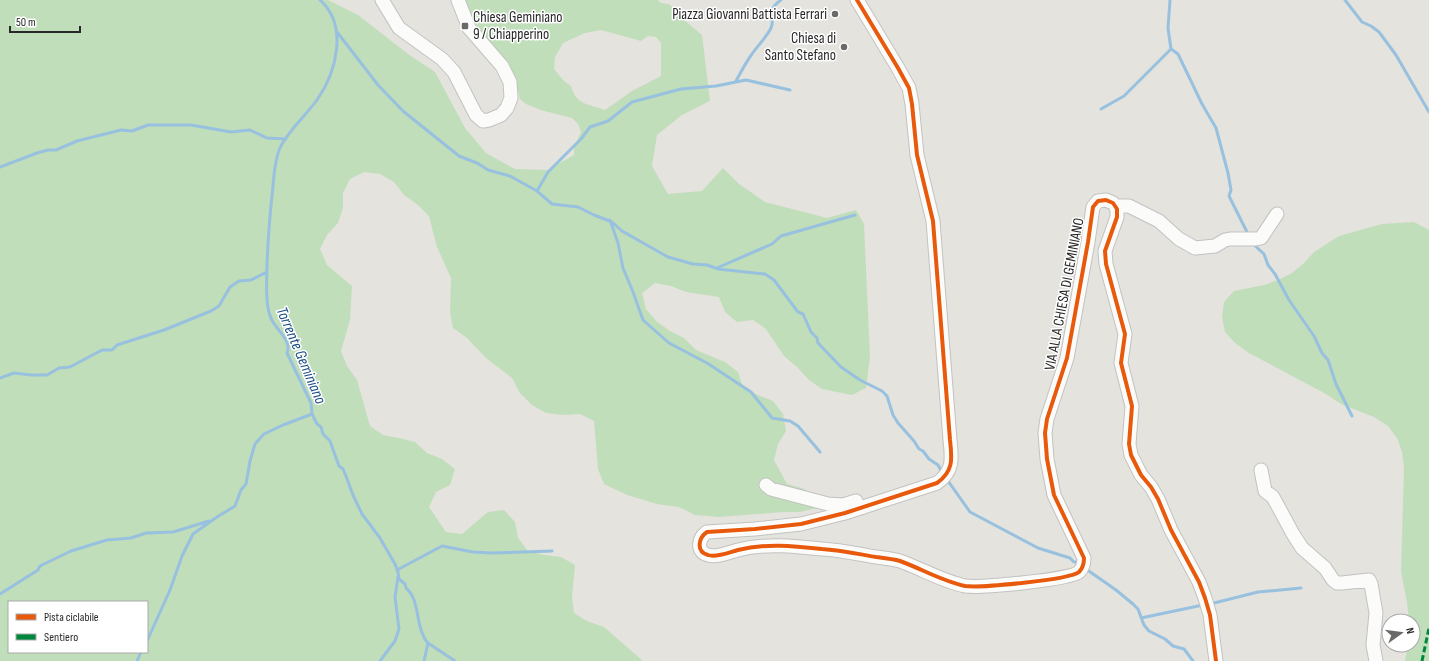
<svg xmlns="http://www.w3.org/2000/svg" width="1429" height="661" font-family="'Sofia Sans Condensed',sans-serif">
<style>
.green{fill:#c1deba;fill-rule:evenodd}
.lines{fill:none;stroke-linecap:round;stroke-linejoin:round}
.stream{stroke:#98c0df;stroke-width:3}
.minor-casing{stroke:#c2c2c2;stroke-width:15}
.minor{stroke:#fbfbfa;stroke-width:13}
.quiet{stroke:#00873e;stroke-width:3;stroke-dasharray:6 3;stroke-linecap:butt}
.cycleway-casing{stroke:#fff;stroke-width:6}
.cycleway{stroke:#e8590c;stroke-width:4}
.poi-dot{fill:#696967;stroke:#fff;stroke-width:1.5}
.labels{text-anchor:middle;stroke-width:3;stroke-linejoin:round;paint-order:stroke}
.poi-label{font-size:15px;fill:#272727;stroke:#fff;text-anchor:end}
.street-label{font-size:15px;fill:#272727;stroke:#fff}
.water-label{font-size:16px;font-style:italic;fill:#1c4e86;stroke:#fff}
</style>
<rect width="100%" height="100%" fill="#e4e3de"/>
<path class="green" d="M 0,0 L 328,0 L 358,15 L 408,54 L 435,72 L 465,128 L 486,153 L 515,169 L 547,170 L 574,155 L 574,147 L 581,132 L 578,124 L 572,118 L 541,110 L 526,104 L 520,99 L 514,74 L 484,35 L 471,16 L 464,0 L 658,0 L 661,3 L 669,4 L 675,9 L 677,14 L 702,35 L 710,101 L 682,115 L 657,135 L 652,166 L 668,194 L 702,191 L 723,168 L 739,184 L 765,202 L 827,218 L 856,210 L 864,224 L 870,357 L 866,388 L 852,395 L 822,389 L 809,380 L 797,367 L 784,356 L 766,329 L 753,320 L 737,322 L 725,312 L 719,297 L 686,292 L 671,286 L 655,283 L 642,293 L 646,309 L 656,321 L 670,331 L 684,338 L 696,350 L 725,362 L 738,372 L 743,387 L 758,395 L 773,401 L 783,414 L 786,431 L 778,444 L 774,460 L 787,484 C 808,490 808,487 817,508 L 800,512 L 784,512 L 719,517 L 695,515 L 679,507 L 657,504 L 627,495 L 604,484 L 598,469 L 594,421 L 580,414 L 563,415 L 546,413 L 532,405 L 520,393 L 512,378 L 486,358 L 467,338 L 453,328 L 450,312 L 451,278 L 437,247 L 429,216 L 418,205 L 404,195 L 394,182 L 380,174 L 364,172 L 350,179 L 343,193 L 343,208 L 338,223 L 327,235 L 320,249 L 327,265 L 352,286 L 350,320 L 341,351 L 347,366 L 357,380 L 370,426 L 383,435 L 399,438 L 415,442 L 427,453 L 442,459 L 455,469 L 450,485 L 436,492 L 429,507 L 446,532 L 462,534 L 488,512 L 504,510 L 515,522 L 518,538 L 528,551 L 544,555 L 561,557 L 575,565 L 572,597 L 574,613 L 587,621 L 604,627 L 643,661 L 0,661 ZM 601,30 L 641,41 L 648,36 L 656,37 L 661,43 L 661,76 L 632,91 L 605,110 C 589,104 576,105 571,86 L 564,81 L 554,69 L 555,57 L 563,43 L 585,33 ZM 9,602 L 147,602 L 147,652 L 9,652 Z
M 1414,222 L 1429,230 L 1429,661 L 1405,661 L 1408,645 L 1413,645 L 1413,621 L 1409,621 L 1407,602 L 1401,572 L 1404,467 L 1402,452 L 1397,438 L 1388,426 L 1374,417 L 1341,404 L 1326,394 L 1249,353 L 1235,343 L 1225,332 L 1222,317 L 1224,302 L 1234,291 L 1264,285 L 1278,280 L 1292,273 L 1304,263 L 1314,252 L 1339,236 L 1382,224 Z"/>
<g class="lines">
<path class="stream" d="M 320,0 C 349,26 336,73 317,100 C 307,114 287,132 280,148 C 275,159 274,174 273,186 C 270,213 268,238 267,265 C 267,276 266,287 267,298 C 267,305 269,316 273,322 C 278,331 292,341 287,353 L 311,403 L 312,414 L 317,424 L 321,427 L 323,434 L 330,441 L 339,466 L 343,469 L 346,476 L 353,495 L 362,514 L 380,538 L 395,564 L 398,572 L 399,579 L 405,584 L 406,588 C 419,599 416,621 423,635 C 424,638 426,641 428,643 L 424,661
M 1170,0 L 1168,28 L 1171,49 L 1178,54 L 1202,104 L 1216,128 L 1228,173 L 1231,190 L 1229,196 L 1249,236
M 1345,0 L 1362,22 L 1371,26 L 1379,32 L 1396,55 L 1429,112
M 337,32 L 378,85 L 403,111 L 459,156 L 477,163 L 488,170 L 510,176 L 537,191 L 552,204 L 578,207 L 594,215 L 612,222 L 622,231 L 668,257 L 693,264 L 707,265 L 718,269 L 765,274 L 774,280 L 798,312 L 803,314 L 811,332 L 817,338 L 818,343 L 841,367 L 860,380 L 882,391 L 887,396 L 893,415 L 898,423 L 914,441 L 919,449 L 923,451 L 929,459 L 938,465 L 943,474
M 736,81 C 741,72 746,62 752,54 C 758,45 766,38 771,28 C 776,17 765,11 781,0
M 1101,109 L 1124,96 L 1171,49
M 0,167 L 37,153 L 48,150 L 56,150 L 77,141 L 121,130 L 132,131 L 148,125 L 191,125 L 231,132 L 250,130 L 267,138 L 286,139
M 537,191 L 548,172 L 581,139 L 590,127 L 608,121 L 632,102 L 681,89 L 716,86 L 746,80 L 790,90
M 610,220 L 618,243 L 623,268 L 633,292 L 643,320 L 669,343 L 707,363 L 751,392 L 772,418 L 790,421 L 798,426 L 820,452
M 1252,243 L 1264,254 L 1268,265 L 1275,274 L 1289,300 L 1314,336 L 1322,353 L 1328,360 L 1336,384 L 1352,416
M 717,268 L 772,244 L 781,236 L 855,215
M 0,378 L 14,373 L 31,375 L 47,375 L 59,368 L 70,367 L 102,350 L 112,350 L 117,345 L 164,330 L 211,311 L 219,306 L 230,287 L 239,281 L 251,280 L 267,272
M 946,478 L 970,512 L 1038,548 L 1070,558 L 1074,562 L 1079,562
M 1086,569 L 1116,590 L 1133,604 L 1138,609 L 1144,625 L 1149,631 L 1165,639 L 1173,646 L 1184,649 L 1193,661
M 397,570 L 442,546 L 473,552 L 491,553 L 552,551
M 0,594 L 38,570 L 40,566 L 71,551 L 107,540 L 131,538 L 146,533 L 173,532 L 209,521
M 1210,604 L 1258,592 L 1301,588
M 1141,618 L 1203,605
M 147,641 L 170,590 L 182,556 L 193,534 L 217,517 L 235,506 L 241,490 L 246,484 L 250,461 L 255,444 L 264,434 L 283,425 L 312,414
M 428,643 L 455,661
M 137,661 L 141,652
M 380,661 L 395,641 L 399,629 L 395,597 L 398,577"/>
<defs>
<path id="minor" d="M 382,0 L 399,28 L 442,59 L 454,72 L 476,115 L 483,121 L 489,120 L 501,115 L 507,108 L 511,98 L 510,82 L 502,66 L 469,28 L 458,0
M 857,0 L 898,68 L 909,88 L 912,104 L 917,155 L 933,221 L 950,440 C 952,458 954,471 937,483 L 845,513 L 801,524 L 755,529 L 707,532 C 698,538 696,552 708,555 C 716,558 730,552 738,550 C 765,543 794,546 822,549 C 840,550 858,554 876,557 C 884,558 893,559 900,561 C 922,569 942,581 965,586 C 980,588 1069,580 1079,572 C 1083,568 1084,563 1084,558 L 1054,495 L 1047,459 L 1045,433 L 1047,419 L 1067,358 L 1088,242 L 1093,207 L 1098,201 L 1106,200 L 1113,203 L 1117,209 L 1117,217 L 1105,251 L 1106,264 L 1125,334 L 1121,363 L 1132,406 L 1129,444 L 1131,455 L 1141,475 L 1151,487 L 1158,499 L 1171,530 L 1199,582 L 1205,598 L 1210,615 L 1216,661
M 1116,206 L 1129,206 L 1159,221 L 1179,239 L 1195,248 L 1215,246 L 1225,240 L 1230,239 L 1256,239 L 1261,238 L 1277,214
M 1261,470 L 1265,491 L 1273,497 L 1293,534 L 1302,548 L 1325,568 L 1333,580 L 1337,583 L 1342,583 L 1369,580 L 1371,584 L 1376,613 L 1373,645 L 1376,661
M 766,485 L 771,489 L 828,504 L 843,505 L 856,501"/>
</defs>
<use href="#minor" class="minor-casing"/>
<use href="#minor" class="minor"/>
<path class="quiet" d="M 1422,661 L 1429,628"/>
<defs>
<path id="cycleway" d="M 857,0 L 898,68 L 909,88 L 912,104 L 917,155 L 933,221 L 950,440 C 952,458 954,471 937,483 L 845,513 L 801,524 L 755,529 L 707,532 C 698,538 696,552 708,555 C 716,558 730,552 738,550 C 765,543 794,546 822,549 C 840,550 858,554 876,557 C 884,558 893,559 900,561 C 922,569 942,581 965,586 C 980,588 1069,580 1079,572 C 1083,568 1084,563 1084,558 L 1054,495 L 1047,459 L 1045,433 L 1047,419 L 1067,358 L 1088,242 L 1093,207 L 1098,201 L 1106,200 L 1113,203 L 1117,209 L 1117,217 L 1105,251 L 1106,264 L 1125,334 L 1121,363 L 1132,406 L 1129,444 L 1131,455 L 1141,475 L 1151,487 L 1158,499 L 1171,530 L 1199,582 L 1205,598 L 1210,615 L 1216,661"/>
</defs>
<use href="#cycleway" class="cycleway-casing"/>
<use href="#cycleway" class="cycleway"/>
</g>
<g class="poi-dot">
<circle cx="835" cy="14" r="4"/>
<rect x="461" y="22" width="8" height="8" rx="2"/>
<circle cx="844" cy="47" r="4"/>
</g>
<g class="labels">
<g class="poi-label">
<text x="827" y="19">Piazza Giovanni Battista Ferrari</text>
<text x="473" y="22" text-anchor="start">Chiesa Geminiano<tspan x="473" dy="17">9 / Chiapperino</tspan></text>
<text x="836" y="43">Chiesa di<tspan x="836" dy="17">Santo Stefano</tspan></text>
</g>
<g class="street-label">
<text transform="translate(1064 294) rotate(-79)" y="5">VIA ALLA CHIESA DI GEMINIANO</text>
</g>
<g class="water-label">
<text transform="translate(302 355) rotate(67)" y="6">Torrente Geminiano</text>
</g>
</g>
<rect x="8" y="601" width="140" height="52" fill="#ffffff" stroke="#a9a9a9"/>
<rect x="16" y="614" width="20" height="6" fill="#e8590c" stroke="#a9a9a9"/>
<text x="44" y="621" font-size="12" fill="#272727">Pista ciclabile</text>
<rect x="16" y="634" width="20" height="6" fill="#00873e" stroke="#a9a9a9"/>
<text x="44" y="641" font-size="12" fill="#272727">Sentiero</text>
<g transform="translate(1401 633) rotate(76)"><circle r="19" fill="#ffffff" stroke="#a9a9a9"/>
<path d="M0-3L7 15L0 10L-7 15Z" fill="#696967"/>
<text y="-6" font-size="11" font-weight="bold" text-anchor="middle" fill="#272727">N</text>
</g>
<path d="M10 26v6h70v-6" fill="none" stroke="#272727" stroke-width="2"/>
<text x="16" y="26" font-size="12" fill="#272727" stroke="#ffffff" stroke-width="3" paint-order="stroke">50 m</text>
</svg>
